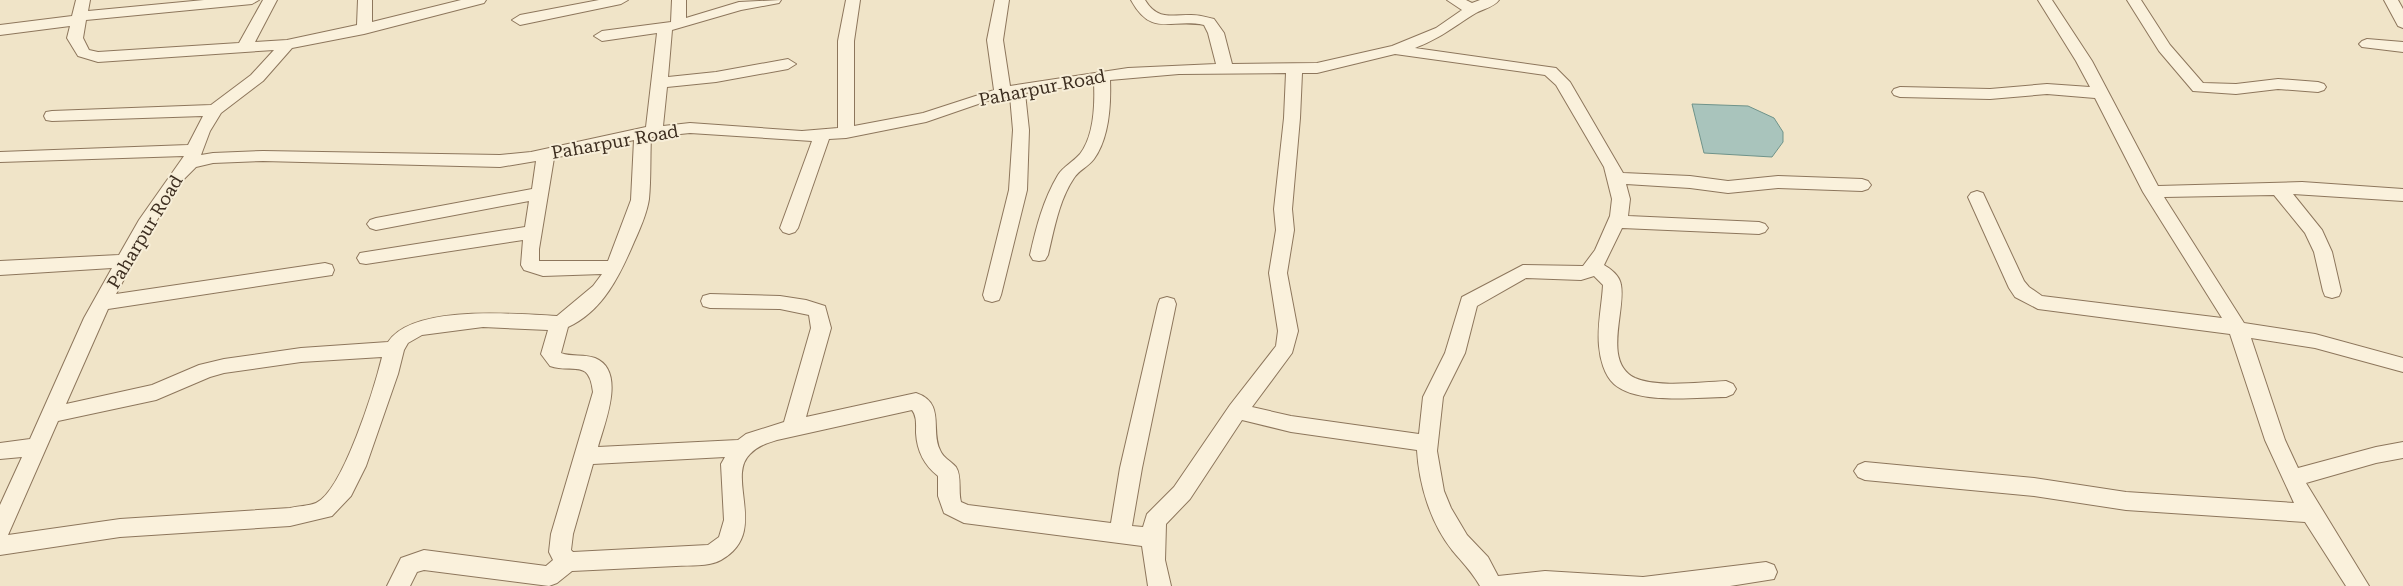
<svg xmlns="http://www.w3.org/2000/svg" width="2403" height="586" font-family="'Roboto Serif',serif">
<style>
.water{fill:#a9c4bc;stroke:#6f938a}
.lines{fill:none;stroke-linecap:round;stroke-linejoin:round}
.minor-casing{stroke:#8d765c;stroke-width:2}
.minor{fill:#faf1dc;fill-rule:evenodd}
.labels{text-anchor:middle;stroke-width:4;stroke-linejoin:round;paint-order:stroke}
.street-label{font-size:18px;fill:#3d2e20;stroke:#f7eed8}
</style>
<rect width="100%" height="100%" fill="#f0e4c8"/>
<path class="water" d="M 1692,104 L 1748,106 L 1774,118 L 1783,132 L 1783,142 L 1772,157 L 1704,153 Z"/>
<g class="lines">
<defs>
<path id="minor" d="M 76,0 L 90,0 L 88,11 L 204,0 L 259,0 L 252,4 L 86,20 L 83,38 L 89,50 L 98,52 L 239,43 L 263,0 L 277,0 L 255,42 L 287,40 L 357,25 L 358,0 L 372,0 L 372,22 L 461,0 L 486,0 L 484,3 L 364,34 L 292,48 L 263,81 L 221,113 L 210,131 L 201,155 L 213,153 L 263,151 L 500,155 L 531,152 L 646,127 L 657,33 L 602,41 L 594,36 L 602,31 L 671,22 L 672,0 L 686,0 L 686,18 L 739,2 L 781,0 L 779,3 L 741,10 L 672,30 L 668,77 L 716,72 L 788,59 L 796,64 L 788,69 L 716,82 L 667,87 L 663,126 L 690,123 L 802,131 L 838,128 L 838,41 L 846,0 L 860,0 L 854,41 L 854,126 L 923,113 L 994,90 L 987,40 L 995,0 L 1009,0 L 1003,40 L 1010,86 L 1128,68 L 1216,64 L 1208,33 L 1204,25 C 1170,18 1152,38 1131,0 L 1145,0 C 1157,20 1170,15 1191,15 C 1199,15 1206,17 1214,19 L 1224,33 L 1232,64 L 1317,63 L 1392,46 L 1436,28 L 1462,10 L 1447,0 L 1466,0 L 1472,3 L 1480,0 L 1499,0 C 1494,7 1483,9 1476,13 C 1453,27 1441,38 1415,48 L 1556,68 L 1570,82 L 1623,173 L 1690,176 L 1728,181 L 1778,176 L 1862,179 L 1868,181 L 1871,185 L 1868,189 L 1862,191 L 1778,188 L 1728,193 L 1690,188 L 1626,184 L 1630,199 L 1628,216 L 1759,222 L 1765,224 L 1768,228 L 1765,232 L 1759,234 L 1622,228 L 1604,265 C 1611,269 1620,276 1621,285 C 1626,310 1602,362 1635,378 C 1657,388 1702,382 1726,381 L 1733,384 L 1736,389 L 1733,394 L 1726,397 C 1696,397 1638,405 1614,384 C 1604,375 1600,358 1599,346 C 1597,325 1602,305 1603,285 L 1594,276 L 1581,280 L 1526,278 L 1477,306 L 1465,353 L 1443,397 L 1437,451 L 1444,491 L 1451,508 L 1467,535 L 1488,557 L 1498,576 L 1545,571 L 1643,577 L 1766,562 L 1774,565 L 1777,572 L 1774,579 L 1730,586 L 1480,586 C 1472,572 1462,562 1452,550 C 1430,522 1419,484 1417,450 L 1291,432 L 1242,420 L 1190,499 L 1166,524 L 1165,560 L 1171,586 L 1148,586 L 1142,546 L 964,523 L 944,513 L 938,496 L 938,476 C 924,465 917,451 916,433 C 916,425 917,416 912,410 L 777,440 C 768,443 757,446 750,454 C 725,478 770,533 721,560 C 708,567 690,565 676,566 C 641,568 607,569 572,571 L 557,583 L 549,586 L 424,570 L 417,572 L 410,586 L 387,586 L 401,558 L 424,550 L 546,566 L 553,560 L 549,552 L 551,534 L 593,392 C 589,358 574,374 550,366 L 541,354 L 548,330 L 483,327 L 422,335 L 408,343 L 404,350 L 398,374 L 366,466 L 351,496 L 332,516 L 290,526 L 120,537 L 0,555 L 0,505 L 22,457 L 0,459 L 0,443 L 30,439 L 84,318 L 112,268 L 0,275 L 0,261 L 119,255 L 139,220 L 184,156 L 0,162 L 0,152 L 188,145 L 203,116 L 52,121 L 46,120 L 44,116 L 46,112 L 52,111 L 211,105 L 251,75 L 274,50 L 98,62 L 78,56 L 67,38 L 70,26 L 0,35 L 0,25 L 72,16 ZM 1395,54 L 1545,75 L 1556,85 L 1604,167 L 1612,199 L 1610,216 L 1595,250 L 1583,266 L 1523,265 L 1462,297 L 1445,353 L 1423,397 L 1419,434 L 1291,416 L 1252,407 L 1292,353 L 1298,331 L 1287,273 L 1294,230 L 1292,209 L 1300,118 L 1302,73 L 1317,73 ZM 1286,73 L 1284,118 L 1274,209 L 1276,230 L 1269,273 L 1278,331 L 1276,346 L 1230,405 L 1174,487 L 1147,514 L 1143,527 L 1132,526 L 1142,468 L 1176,304 L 1174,299 L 1167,297 L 1160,299 L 1158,304 L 1120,468 L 1111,523 L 968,505 L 961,502 C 958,491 962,476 956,467 C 951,461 943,458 940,450 C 930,430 946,403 916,393 L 806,417 L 831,328 L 825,306 L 806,300 L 780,296 L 710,294 L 703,296 L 701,301 L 703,306 L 710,308 L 780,309 L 809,315 L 811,328 L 784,422 L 746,434 L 738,440 L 598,447 C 604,424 627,371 595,358 C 584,354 571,357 561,353 L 568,327 C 603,311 620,275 634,242 C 640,229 647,213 649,199 C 651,179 650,158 651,137 L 690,133 L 812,141 L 780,228 L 783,232 L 789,234 L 795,232 L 798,228 L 829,139 L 846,138 L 926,122 L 987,101 L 1010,96 L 1013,130 L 1009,190 L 983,295 L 985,300 L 992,302 L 999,300 L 1001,295 L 1027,190 L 1029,130 L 1025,93 L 1094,83 C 1095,104 1094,136 1080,154 C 1073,162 1064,166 1058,175 C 1043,200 1036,228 1030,255 L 1033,260 L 1039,261 L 1045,260 L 1048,255 C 1054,230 1059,200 1074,178 C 1079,170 1088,167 1094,159 C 1109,138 1111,106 1110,80 L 1179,74 ZM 634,140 L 631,200 L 608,261 L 539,261 L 539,249 L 554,158 ZM 263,161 L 500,167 L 536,161 L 532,189 L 376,218 L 370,220 L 367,224 L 370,228 L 376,230 L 529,201 L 525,227 L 366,252 L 360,253 L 357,258 L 360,263 L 366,264 L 523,240 L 521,265 L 524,270 L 543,276 L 602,274 L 593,286 L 557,316 C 516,314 413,304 388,342 L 301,348 L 224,359 L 199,365 L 152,385 L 66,404 L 108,309 L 332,275 L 334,270 L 332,265 L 325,263 L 116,294 L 153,226 L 185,178 L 196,167 L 213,163 ZM 382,357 C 375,386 343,491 316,503 C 309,506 298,506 290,508 L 120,519 L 8,535 L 58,421 L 156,400 L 210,377 L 224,373 L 301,362 ZM 725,457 L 721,464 L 724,520 L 719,537 L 708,545 L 573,552 L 571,550 L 573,534 L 593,464 Z
M 599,0 L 628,0 L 621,4 L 520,25 L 512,20 L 520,15 Z
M 2038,0 L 2052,0 L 2092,61 L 2158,186 L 2302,182 L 2403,189 L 2403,201 L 2293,194 L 2322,230 L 2332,252 L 2341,291 L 2339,296 L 2332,298 L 2325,296 L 2323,291 L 2314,252 L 2305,233 L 2274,195 L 2164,197 L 2244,323 L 2315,334 L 2403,358 L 2403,372 L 2315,348 L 2251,338 L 2285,440 L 2298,468 L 2376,447 L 2403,442 L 2403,458 L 2376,463 L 2306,483 L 2369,586 L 2346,586 L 2305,522 L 2126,510 L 2034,496 L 1865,480 L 1858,477 L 1854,471 L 1858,465 L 1865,462 L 2034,478 L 2126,492 L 2294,503 L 2265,440 L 2230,334 L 2038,309 L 2015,297 L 2009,288 L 1968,197 L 1971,193 L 1977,191 L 1983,193 L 2024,281 L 2029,287 L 2042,296 L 2222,318 L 2143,192 L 2095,98 L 2047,94 L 1990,99 L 1900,97 L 1894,95 L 1892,92 L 1894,89 L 1900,87 L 1990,89 L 2047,84 L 2090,87 L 2076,61 Z
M 2127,0 L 2141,0 L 2170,45 L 2203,83 L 2236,84 L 2278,79 L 2318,82 L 2324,84 L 2326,87 L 2324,90 L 2318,92 L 2278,89 L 2236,94 L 2193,91 L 2159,51 Z
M 2384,0 L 2398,0 L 2403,9 L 2403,28 L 2398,26 Z
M 2367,39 L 2403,42 L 2403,52 L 2362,47 L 2359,44 L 2362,41 Z"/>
</defs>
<use href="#minor" class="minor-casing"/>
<use href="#minor" class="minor"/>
</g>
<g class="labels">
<g class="street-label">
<text transform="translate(1042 88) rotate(-11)" y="6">Paharpur Road</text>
<text transform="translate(615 142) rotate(-10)" y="6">Paharpur Road</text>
<text transform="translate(145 232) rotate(-59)" y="6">Paharpur Road</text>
</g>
</g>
</svg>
